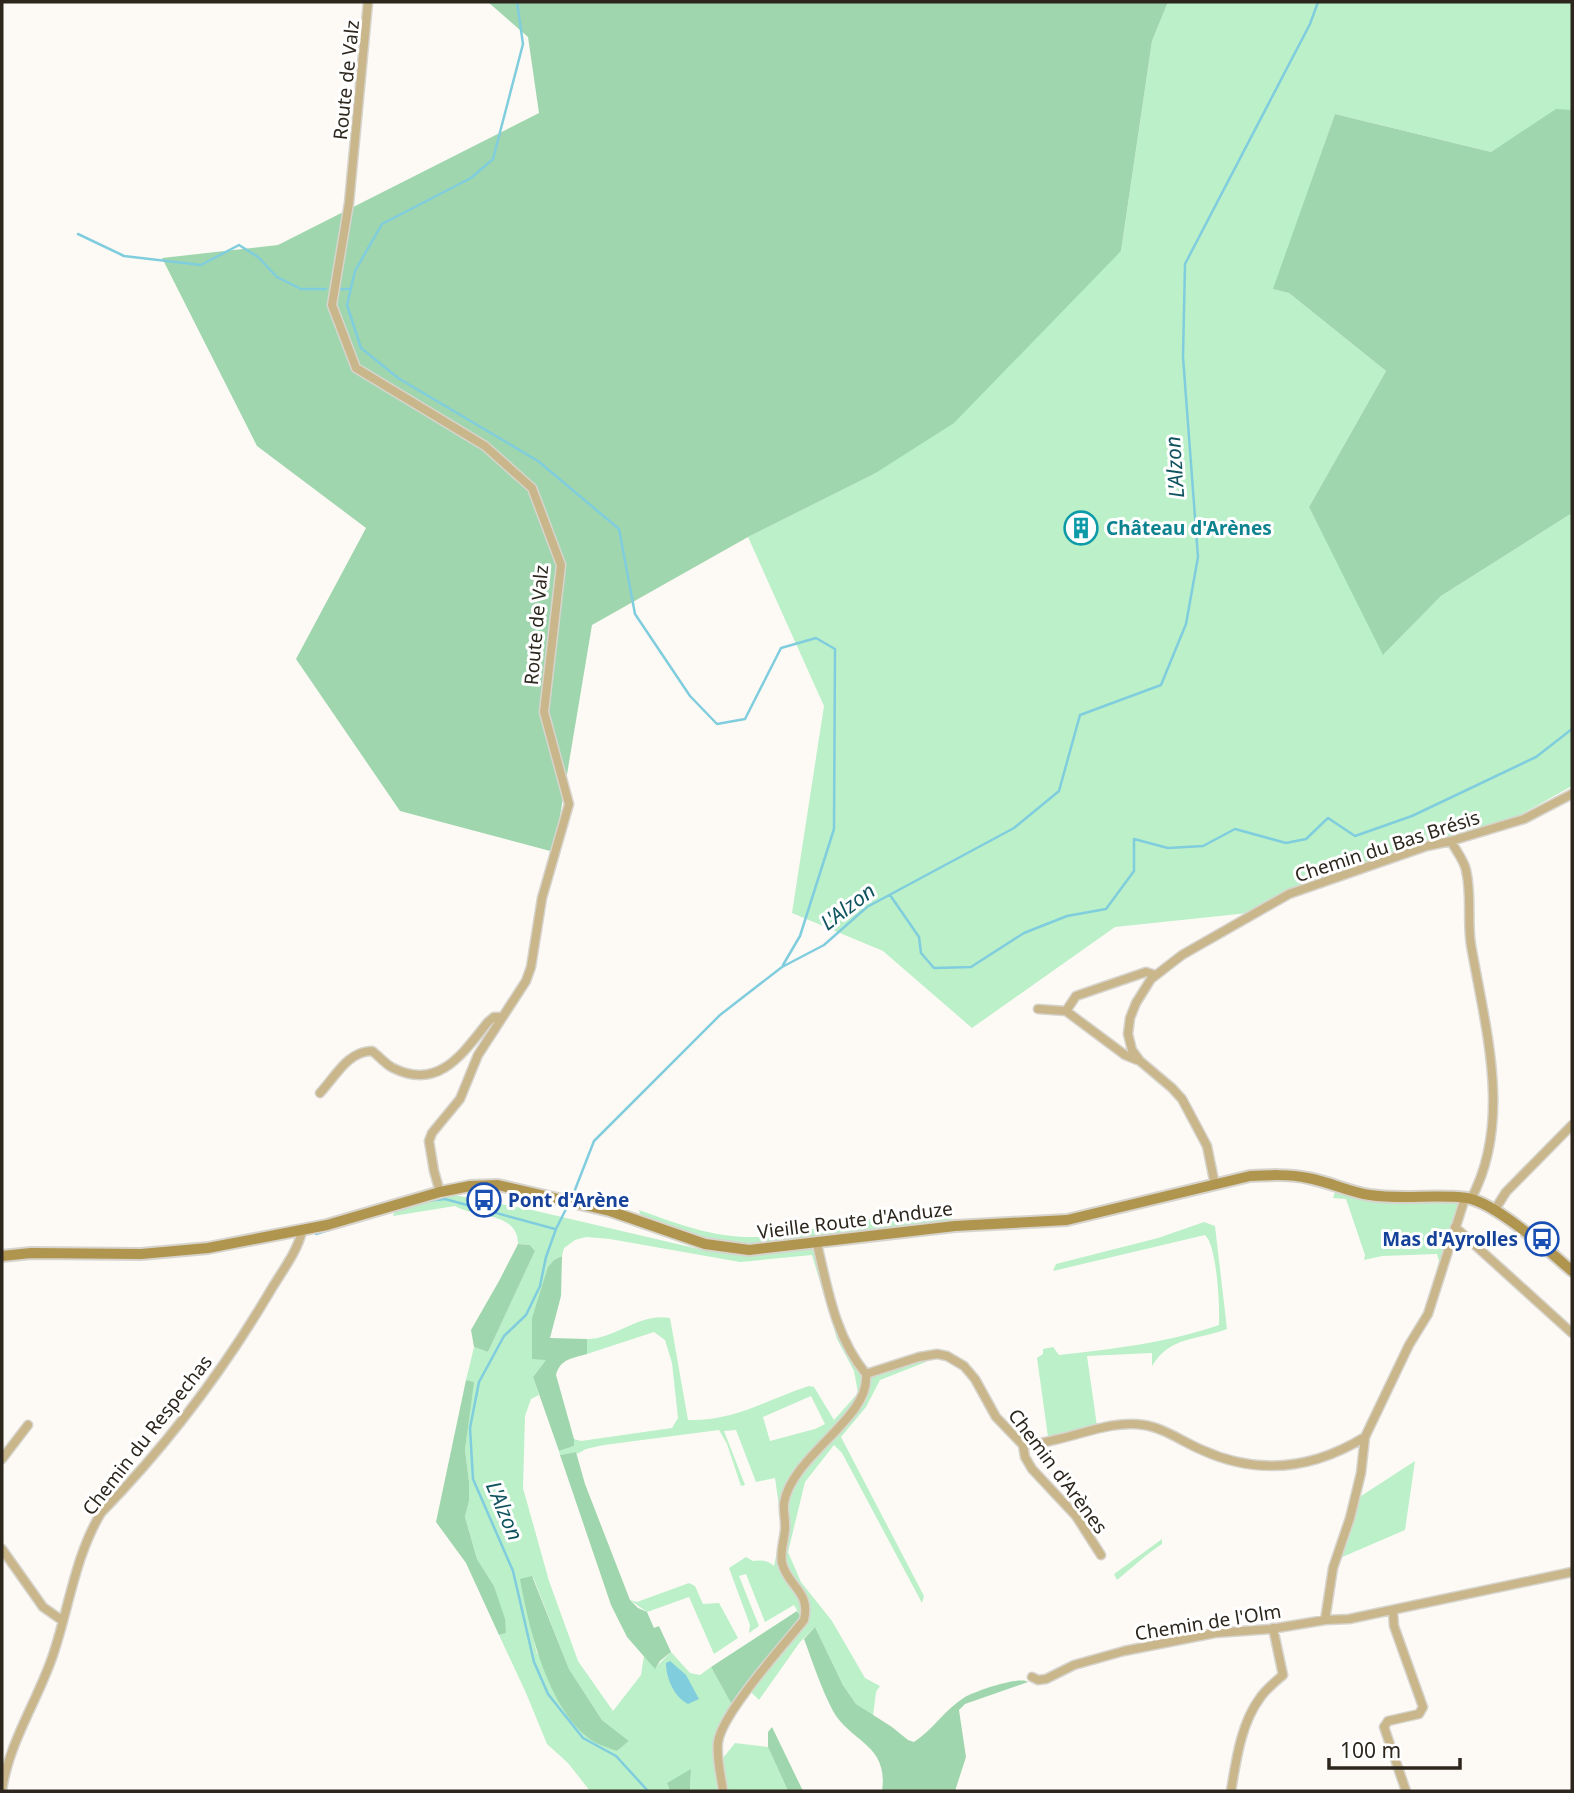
<svg xmlns="http://www.w3.org/2000/svg" width="1574" height="1793" font-family="'Noto Sans',sans-serif">
<style>
.green{fill:#bbf0c9;fill-rule:evenodd}
.forest{fill:#9fd6ae}
.water{fill:#80cdde}
.lines{fill:none;stroke-linecap:round;stroke-linejoin:round}
.stream{stroke:#80cdde;stroke-width:2.5}
.street-casing{stroke:#d7d4ce;stroke-width:11}
.secondary-casing{stroke:#d7d4ce;stroke-width:14}
.street{stroke:#c9b78b;stroke-width:8}
.secondary{stroke:#b0954f;stroke-width:10}
.labels{text-anchor:middle;stroke-width:6;stroke-linejoin:round;paint-order:stroke}
.street-label{font-size:19px;fill:#2c261d;stroke:#fff}
.culture-label{font-size:19px;font-weight:bold;fill:#0d838f;stroke:#fff;text-anchor:start}
.transit-label{font-size:19px;font-weight:bold;fill:#164399;stroke:#fff;text-anchor:start}
.water-label{font-size:21px;font-style:italic;fill:#0f535f;stroke:#fff}
</style>
<rect width="100%" height="100%" fill="#fdfaf5"/>
<path class="green" d="M 1168,2 L 1572,2 L 1572,110 L 1556,110 L 1491,152 L 1335,114 L 1274,289 L 1289,293 L 1386,371 L 1309,507 L 1384,654 L 1441,596 L 1572,513 L 1572,786 L 1520,815 L 1349,871 L 1248,913 L 1115,927 L 972,1028 L 883,951 L 792,913 L 824,706 L 748,537 L 874,474 L 1121,251 L 1152,41 Z
M 1336,1189 L 1460,1204 L 1431,1293 L 1428,1292 L 1431,1291 L 1439,1261 L 1437,1254 L 1382,1256 L 1364,1260 L 1365,1255 L 1346,1199 L 1333,1198 Z
M 449,1194 L 532,1210 L 703,1250 L 742,1255 L 818,1248 L 836,1323 L 866,1374 L 923,1356 L 926,1362 L 880,1380 L 866,1407 L 841,1437 L 924,1596 L 922,1603 L 842,1453 L 834,1445 L 805,1482 L 788,1552 L 801,1582 L 832,1621 L 865,1678 L 880,1686 L 876,1692 L 873,1716 L 856,1704 L 843,1685 L 815,1627 L 800,1642 L 759,1700 L 746,1687 L 801,1617 L 794,1605 L 765,1622 L 746,1574 L 739,1576 L 759,1626 L 749,1633 L 750,1625 L 729,1568 L 746,1557 L 753,1561 C 763,1560 767,1560 774,1566 L 782,1527 L 775,1478 L 756,1482 L 736,1430 L 724,1431 L 745,1485 L 741,1486 L 727,1444 L 719,1430 L 604,1445 L 586,1449 L 577,1454 L 576,1452 L 560,1455 L 559,1451 L 574,1446 L 574,1439 L 581,1441 L 672,1428 L 678,1418 L 672,1363 L 665,1340 L 654,1332 L 587,1354 L 587,1339 C 615,1339 640,1312 670,1318 L 688,1420 C 737,1421 765,1400 809,1386 L 814,1387 L 834,1420 L 858,1393 L 854,1371 L 837,1339 L 812,1255 L 740,1262 L 610,1239 L 586,1237 L 575,1240 L 564,1248 L 562,1256 L 554,1260 L 532,1318 L 532,1359 L 547,1359 L 533,1377 L 539,1395 L 531,1399 L 525,1416 L 523,1488 L 549,1581 L 578,1661 L 613,1711 L 641,1675 L 644,1656 L 655,1668 L 671,1652 L 690,1673 L 700,1675 L 711,1667 L 733,1707 C 707,1747 712,1745 718,1791 L 690,1791 L 691,1770 L 667,1783 L 670,1791 L 590,1791 L 568,1763 L 547,1744 L 526,1693 L 499,1635 L 506,1633 L 494,1586 L 477,1559 L 465,1517 L 469,1501 L 469,1482 L 465,1450 L 473,1382 L 466,1380 L 474,1347 L 488,1352 L 535,1251 L 530,1245 L 518,1244 C 518,1211 474,1218 455,1206 L 393,1216 L 396,1208 ZM 811,1396 L 825,1424 L 815,1429 L 770,1441 L 763,1417 ZM 533,1577 L 569,1669 L 602,1720 L 629,1741 L 617,1751 L 537,1653 L 531,1628 Z
M 949,1205 L 954,1212 L 950,1221 L 752,1245 L 705,1238 L 677,1230 L 640,1214 L 639,1210 C 687,1227 721,1241 773,1236 Z
M 1204,1222 L 1215,1226 L 1227,1329 C 1198,1340 1170,1336 1152,1366 L 1152,1353 L 1087,1356 L 1097,1426 L 1048,1437 L 1037,1358 L 1043,1354 L 1043,1349 L 1053,1347 L 1059,1355 C 1114,1349 1166,1343 1219,1325 C 1220,1308 1217,1245 1205,1235 L 1053,1271 L 1056,1264 L 1158,1238 Z
M 1415,1461 L 1405,1530 L 1340,1558 L 1361,1496 Z
M 1162,1539 L 1162,1544 C 1145,1555 1132,1568 1117,1580 L 1114,1574 Z
M 689,1583 L 695,1586 L 703,1604 L 719,1603 L 738,1638 L 714,1654 L 689,1597 L 647,1612 L 630,1600 L 637,1602 Z
M 735,1743 L 768,1747 L 788,1791 L 726,1791 L 723,1758 Z"/>
<path class="forest" d="M 488,2 L 1168,2 L 1152,41 L 1121,251 L 954,423 L 874,474 L 748,537 L 592,625 L 554,852 L 400,811 L 296,659 L 366,528 L 257,446 L 162,258 L 278,245 L 539,113 L 528,37 Z
M 1556,109 L 1572,110 L 1572,513 L 1441,596 L 1383,655 L 1309,507 L 1386,371 L 1289,293 L 1273,289 L 1335,114 L 1491,152 Z
M 518,1244 L 530,1245 L 535,1251 L 488,1352 L 474,1347 L 471,1330 L 499,1281 Z
M 562,1256 L 561,1296 L 550,1338 L 587,1339 L 587,1354 C 573,1358 560,1359 556,1375 L 574,1439 L 574,1446 L 559,1451 L 533,1377 L 546,1360 L 532,1359 L 532,1318 L 548,1267 L 554,1260 Z
M 466,1380 L 474,1382 L 465,1450 L 469,1482 L 469,1501 L 465,1517 L 477,1559 L 494,1586 L 505,1619 L 506,1633 L 499,1635 L 466,1563 L 436,1522 Z
M 576,1452 L 585,1484 L 630,1600 L 638,1608 L 647,1612 L 654,1628 L 659,1626 L 671,1652 L 660,1661 L 655,1669 L 627,1637 L 611,1605 L 560,1455 Z
M 532,1576 L 569,1669 L 602,1720 L 629,1741 L 617,1751 C 610,1748 602,1746 596,1743 C 549,1715 529,1629 520,1579 Z
M 797,1611 L 801,1617 L 797,1625 L 733,1707 L 711,1667 Z
M 815,1627 L 843,1685 L 856,1704 L 892,1727 L 908,1740 L 914,1742 C 933,1730 945,1709 965,1697 C 976,1691 1018,1676 1028,1682 L 965,1704 L 959,1710 L 966,1757 L 955,1791 L 882,1791 C 889,1744 850,1742 833,1711 C 821,1688 813,1663 804,1639 Z
M 772,1727 L 803,1791 L 788,1791 L 768,1747 L 768,1732 Z
M 691,1769 L 690,1791 L 670,1791 L 667,1783 Z"/>
<path class="water" d="M 670,1661 L 686,1675 L 699,1699 L 688,1704 C 674,1697 666,1678 666,1663 Z"/>
<g class="lines">
<path class="stream" d="M 517,2 L 523,44 L 493,159 L 471,178 L 382,224 L 355,271 L 347,305 L 361,348 L 398,378 L 538,461 L 619,529 L 635,614 L 690,696 L 717,724 L 745,719 L 781,648 L 816,638 L 835,649 L 834,829 L 800,936 L 783,965
M 78,234 L 124,256 L 201,265 L 239,245 L 258,257 L 277,277 L 301,289 L 326,289
M 341,289 L 350,289
M 890,895 L 919,937 L 921,953 L 934,968 L 971,967 L 1024,933 L 1067,916 L 1106,909 L 1134,871 L 1134,839 L 1168,848 L 1203,846 L 1235,829 L 1286,843 L 1306,839 L 1328,818 L 1355,836 L 1412,816 L 1536,757 L 1572,729
M 571,1200 L 594,1141 L 720,1015 L 782,967 L 824,945 L 867,907 L 1014,828 L 1059,791 L 1080,715 L 1161,685 L 1186,624 L 1198,557 L 1183,357 L 1185,264 L 1310,24 L 1318,2
M 426,1201 L 445,1199 L 555,1229
M 568,1205 L 556,1229 L 546,1257 L 540,1286 L 526,1315 L 504,1336 L 479,1382 L 470,1428 L 473,1479 L 513,1571 L 534,1662 L 548,1694 L 583,1738 L 616,1756 L 648,1791
M 316,1234 L 329,1230"/>
<defs>
<path id="street" d="M 368,2 L 349,203 L 332,305 L 356,368 L 485,446 L 532,488 L 561,565 L 544,712 L 569,804 L 542,898 L 531,967 L 526,981 L 478,1055 L 460,1099 L 432,1133 L 429,1141 L 434,1171 L 440,1192
M 1451,841 C 1456,851 1464,860 1466,870 C 1472,895 1467,921 1471,945 C 1485,1027 1513,1121 1471,1199
M 1038,1009 L 1066,1011 L 1125,1055 L 1137,1060
M 1066,1011 L 1076,996 L 1146,972 L 1155,975
M 320,1093 C 335,1077 348,1051 372,1051 C 379,1056 385,1064 393,1068 C 439,1091 463,1053 488,1022 L 494,1017 L 501,1017
M 1215,1185 L 1207,1146 L 1182,1099 L 1172,1088 L 1140,1061 L 1132,1050 L 1128,1034 L 1130,1018 L 1136,1003 L 1151,979 L 1182,955 L 1289,894 L 1427,846 L 1451,841 L 1524,819 L 1572,794
M 1494,1211 L 1506,1192 L 1572,1125
M 1455,1227 L 1572,1333
M 817,1244 C 828,1290 835,1336 866,1374 L 919,1357 L 937,1354 L 947,1356 L 964,1366 L 975,1379 L 996,1417 L 1023,1445 L 1025,1457 L 1032,1469 L 1076,1516 L 1101,1555
M 1023,1445 C 1033,1444 1044,1443 1054,1440 C 1083,1434 1114,1420 1144,1425 C 1164,1428 1183,1442 1202,1450 C 1259,1476 1313,1469 1365,1437
M 2,1459 L 28,1425
M 2,1549 L 43,1607 L 63,1621
M 1393,1611 L 1394,1626 L 1423,1707 L 1419,1714 L 1388,1721 L 1384,1727 L 1406,1791
M 1325,1620 L 1333,1568 L 1350,1518 L 1361,1473 L 1365,1437 L 1409,1345 L 1428,1314 L 1465,1198
M 1032,1677 L 1038,1680 L 1046,1679 L 1074,1665 L 1124,1651 L 1215,1633 L 1271,1629 L 1325,1620 L 1349,1619 L 1572,1572
M 2,1790 C 9,1742 38,1700 53,1655 C 69,1608 75,1556 101,1513 C 167,1445 224,1370 272,1288 C 283,1270 298,1250 302,1231
M 723,1791 C 721,1775 716,1758 718,1742 C 722,1713 784,1645 804,1620 C 811,1591 788,1587 782,1563 C 780,1552 784,1541 785,1530 C 786,1521 783,1512 784,1503 C 792,1455 871,1418 866,1374
M 1231,1791 C 1236,1761 1241,1723 1260,1698 C 1266,1689 1275,1682 1283,1675 L 1273,1628"/>
<path id="secondary" d="M 2,1256 L 31,1253 L 141,1254 L 208,1248 L 327,1225 L 440,1192 L 470,1186 L 498,1185 L 610,1211 L 705,1244 L 749,1250 L 955,1226 L 1067,1220 L 1250,1176 C 1269,1175 1289,1174 1308,1178 C 1330,1182 1349,1192 1370,1195 C 1402,1200 1435,1194 1467,1198 C 1496,1203 1549,1251 1572,1271"/>
</defs>
<use href="#street" class="street-casing"/>
<use href="#secondary" class="secondary-casing"/>
<use href="#street" class="street"/>
<use href="#secondary" class="secondary"/>
</g>
<defs>
<symbol id="building-ring" viewBox="-11 -11 22 22"><circle r="9.5" fill="#fff" stroke="#0f9aa8" stroke-width="1.5"/><path d="M-4-6H4V6H1V3H-1V6H-4ZM-2.5-4.3h1.7v1.8h-1.7ZM.8-4.3h1.7v1.8H.8ZM-2.5-1h1.7V.8h-1.7ZM.8-1h1.7V.8H.8Z" fill="#0f9aa8"/></symbol>
<symbol id="bus-ring" viewBox="-11 -11 22 22"><circle r="9.5" fill="#fff" stroke="#1a4fb4" stroke-width="1.5"/><path d="M-5-6H5V4H4V6H2V4H-2V6H-4V4H-5ZM-3.5-4V0h7V-4ZM-3.5 1.2v1.5H-2V1.2ZM2 1.2v1.5H3.5V1.2Z" fill="#1a4fb4"/></symbol>
</defs>
<g fill-rule="evenodd">
<use href="#building-ring" x="1062" y="509" width="38" height="38"/>
<use href="#bus-ring" x="465" y="1181" width="38" height="38"/>
<use href="#bus-ring" x="1523" y="1220" width="38" height="38"/>
</g>
<g class="labels">
<g class="street-label">
<text transform="translate(346 80) rotate(-84)" y="7">Route de Valz</text>
<text transform="translate(536 625) rotate(-85)" y="7">Route de Valz</text>
<text transform="translate(1387 846) rotate(-18)" y="7">Chemin du Bas Brésis</text>
<text transform="translate(855 1220) rotate(-7)" y="7">Vieille Route d'Anduze</text>
<text transform="translate(147 1435) rotate(-52)" y="7">Chemin du Respechas</text>
<text transform="translate(1058 1471) rotate(53)" y="7">Chemin d'Arènes</text>
<text transform="translate(1208 1622) rotate(-9)" y="7">Chemin de l'Olm</text>
</g>
<g class="culture-label">
<text x="1106" y="535">Château d'Arènes</text>
</g>
<g class="transit-label">
<text x="508" y="1207">Pont d'Arène</text>
<text x="1518" y="1246" text-anchor="end">Mas d'Ayrolles</text>
</g>
<g class="water-label">
<text transform="translate(1175 467) rotate(-94)" y="7">L'Alzon</text>
<text transform="translate(848 907) rotate(-37)" y="7">L'Alzon</text>
<text transform="translate(504 1511) rotate(67)" y="7">L'Alzon</text>
</g>
</g>
<rect width="1574" height="1793" fill="none" stroke="#2c261d" stroke-width="7"/>
<path d="M1329 1758v10h131v-10" fill="none" stroke="#2c261d" stroke-width="3.5"/>
<text x="1340" y="1758" font-size="21" fill="#2c261d" stroke="#ffffff" stroke-width="5" paint-order="stroke">100 m</text>
</svg>
